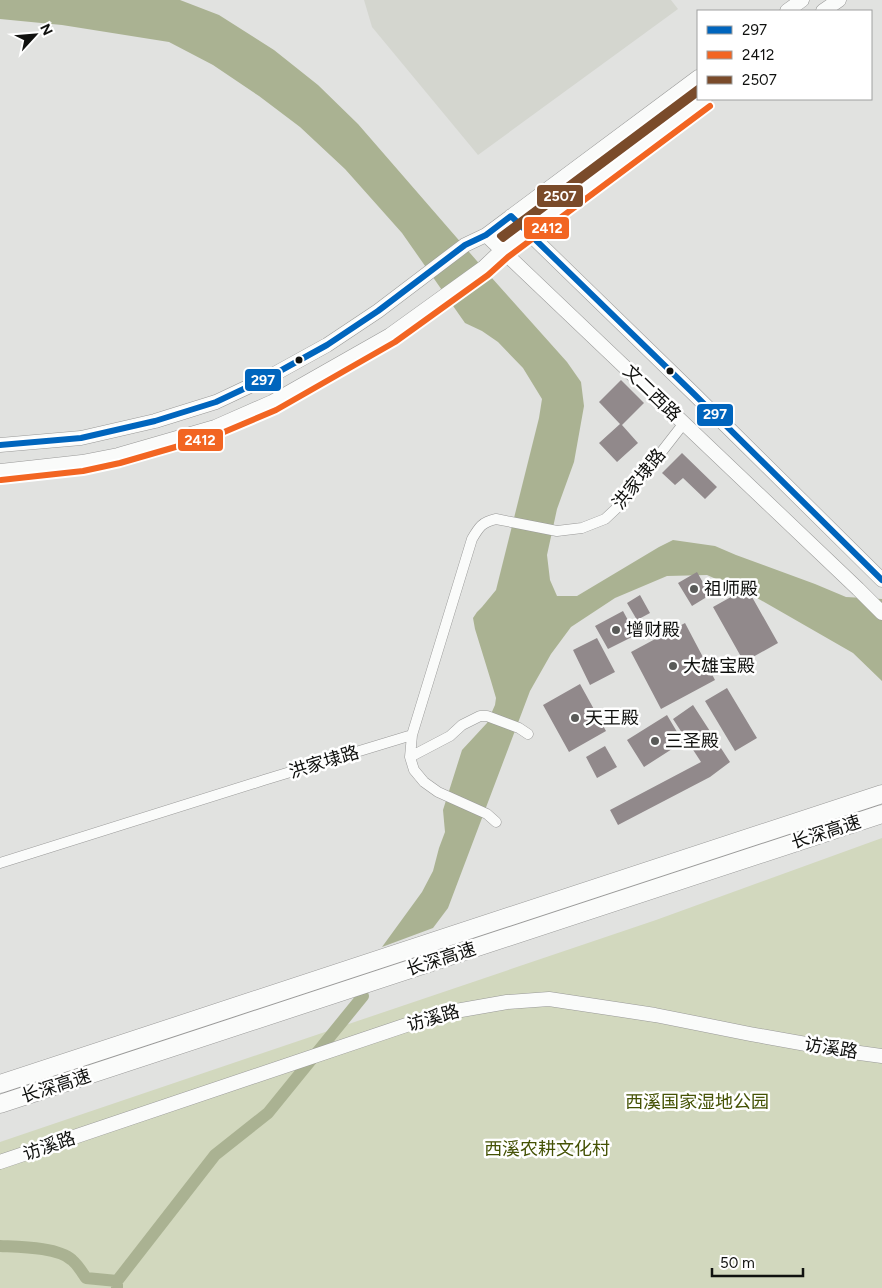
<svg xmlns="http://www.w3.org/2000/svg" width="882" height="1288" font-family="Figtree,'Noto Sans SC',sans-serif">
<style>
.built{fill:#d4d6cf}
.green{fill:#d2d8be}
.water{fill:#aab292}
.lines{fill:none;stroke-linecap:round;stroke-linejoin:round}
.canal{stroke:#aab292;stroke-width:12}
.building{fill:#91898b}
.street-casing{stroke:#999998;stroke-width:11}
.secondary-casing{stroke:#999998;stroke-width:15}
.highway-casing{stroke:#999998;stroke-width:19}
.street{stroke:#fafbfa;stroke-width:10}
.secondary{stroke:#fafbfa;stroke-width:14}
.highway{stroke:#fafbfa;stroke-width:18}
.bus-1-casing{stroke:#fff;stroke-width:10}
.bus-2-casing{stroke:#fff;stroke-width:10}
.bus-3-casing{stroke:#fff;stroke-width:10}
.bus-1{stroke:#0065bd;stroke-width:6}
.bus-2{stroke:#f26522;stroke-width:6}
.bus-3{stroke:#7a4b2a;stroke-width:6}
.bus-dot{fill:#10110f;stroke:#fff;stroke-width:2}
.poi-dot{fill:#595a58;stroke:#fff;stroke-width:2}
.labels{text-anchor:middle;stroke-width:5;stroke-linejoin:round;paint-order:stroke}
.street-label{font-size:18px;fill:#10110f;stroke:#fff}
.poi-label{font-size:18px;fill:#10110f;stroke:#fff;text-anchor:start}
.park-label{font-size:18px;fill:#455205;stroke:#fff}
.line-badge{stroke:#fff;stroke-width:2}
.badge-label{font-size:14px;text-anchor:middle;font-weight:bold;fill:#fff}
</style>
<rect width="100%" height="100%" fill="#e1e2e0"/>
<path class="built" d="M 364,0 L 671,0 L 678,9 L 478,155 L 372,27 Z"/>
<path class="green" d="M 882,838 L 882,1288 L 0,1288 L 0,1142 L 656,920 Z"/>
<path class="water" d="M 0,0 L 180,0 L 219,15 L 274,50 L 318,85 L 358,124 L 483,268 L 567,362 L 581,382 L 584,406 L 574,462 L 557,509 L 547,555 L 550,580 L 557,596 L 577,596 L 659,547 L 673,540 L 715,546 L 736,555 L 815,584 L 846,597 L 882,599 L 882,681 L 853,653 L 750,594 L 707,575 L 667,576 L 615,598 L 571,627 L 551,654 L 530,691 L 448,908 L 433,928 L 382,947 L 422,892 L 433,871 L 439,848 L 445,832 L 443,810 L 462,750 L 487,723 L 495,705 L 496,698 L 491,681 L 475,629 L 473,618 L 477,612 L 482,607 L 496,590 L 539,418 L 542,399 L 523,368 L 498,342 L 482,331 L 465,323 L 402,233 L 345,169 L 300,127 L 259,96 L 213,65 L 169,42 L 62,25 L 0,19 Z"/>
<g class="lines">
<path class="canal" d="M 0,1246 C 19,1247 58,1247 72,1260 C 78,1265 82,1272 86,1278 L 117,1281
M 117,1288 L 117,1281 L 215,1155 L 268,1113 L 363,996"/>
</g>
<path class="building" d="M 621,380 L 644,403 L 622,425 L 638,443 L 617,462 L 599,443 L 620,424 L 599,402 Z
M 682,453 L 717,487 L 705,499 L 683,478 L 675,485 L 662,473 Z
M 697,572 L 710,595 L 692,606 L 678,583 Z
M 747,588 L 778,643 L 744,662 L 713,607 Z
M 640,595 L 650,613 L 637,620 L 627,603 Z
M 623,611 L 636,635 L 608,649 L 595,626 Z
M 685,623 L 715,680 L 661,709 L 631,652 Z
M 597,638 L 615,672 L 590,685 L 573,650 Z
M 580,684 L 606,731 L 569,752 L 543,705 Z
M 727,688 L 757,738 L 735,751 L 705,701 Z
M 693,705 L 730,762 L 710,777 L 618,825 L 610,810 L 701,762 L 673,719 Z
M 667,715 L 683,742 L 644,767 L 627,740 Z
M 605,746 L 617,767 L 597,778 L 586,757 Z"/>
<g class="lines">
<defs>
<path id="street" d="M 410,757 L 450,736 L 462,725 L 480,716 L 487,716 L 519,728 L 528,734
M 496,822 L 487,814 L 438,792 L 424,782 L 414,770 L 410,757 L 412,735 L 472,539 C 479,527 482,522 496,519 L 557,531 L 582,528 L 605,519 L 621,504 L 684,423
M 0,863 L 264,780 L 412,735"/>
<path id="secondary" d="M 787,11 L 802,0
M 823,11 L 839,0
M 511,216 L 694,394 L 882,580
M 486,235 L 858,589 L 882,613
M 0,445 L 81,438 L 155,421 L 216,402 L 269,377 L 327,345 L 378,311 L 465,245 L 486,235 L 698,77
M 0,471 L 82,462 L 118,455 L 215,427 L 272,402 L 390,335 L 483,268 L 502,250 L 705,99
M 0,1162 L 439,1014 L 507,1002 L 549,999 L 655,1015 L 750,1034 L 845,1051 L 882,1056"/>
<path id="highway" d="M 0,1084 L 882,794
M 0,1104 L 882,814"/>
</defs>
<use href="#street" class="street-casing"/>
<use href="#secondary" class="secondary-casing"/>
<use href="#highway" class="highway-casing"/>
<use href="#street" class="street"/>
<use href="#secondary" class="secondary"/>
<use href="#highway" class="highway"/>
<defs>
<path id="bus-1" d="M 0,445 L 81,438 L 155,421 L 216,402 L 269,377 L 327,345 L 378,311 L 465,245 L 486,235 L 511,216 L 694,394 L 882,580"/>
<path id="bus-2" d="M 1,480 L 83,471 L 120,463 L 217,435 L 276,410 L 395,342 L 488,275 L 508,257 L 710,106"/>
<path id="bus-3" d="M 698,88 L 500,236 L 503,239 L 698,93"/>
</defs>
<use href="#bus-1" class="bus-1-casing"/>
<use href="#bus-2" class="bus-2-casing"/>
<use href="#bus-3" class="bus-3-casing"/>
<use href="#bus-1" class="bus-1"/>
<use href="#bus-2" class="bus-2"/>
<use href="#bus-3" class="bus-3"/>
</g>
<g class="bus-dot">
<circle cx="299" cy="360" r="4.5"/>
<circle cx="670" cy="371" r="4.5"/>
</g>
<g class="poi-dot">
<circle cx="694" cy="589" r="5"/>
<circle cx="616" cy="630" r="5"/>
<circle cx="673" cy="666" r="5"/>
<circle cx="575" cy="718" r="5"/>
<circle cx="655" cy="741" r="5"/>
</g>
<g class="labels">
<g class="street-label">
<text transform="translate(652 393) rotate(44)" y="6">文二西路</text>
<text transform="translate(639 479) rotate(-51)" y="6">洪家埭路</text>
<text transform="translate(324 762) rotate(-17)" y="6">洪家埭路</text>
<text transform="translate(826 832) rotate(-18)" y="6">长深高速</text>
<text transform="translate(441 959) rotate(-18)" y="6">长深高速</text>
<text transform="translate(433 1018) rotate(-16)" y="6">访溪路</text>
<text transform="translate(831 1048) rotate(9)" y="6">访溪路</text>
<text transform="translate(56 1086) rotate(-18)" y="6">长深高速</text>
<text transform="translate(49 1146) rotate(-19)" y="6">访溪路</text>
</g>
<g class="poi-label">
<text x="704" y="595">祖师殿</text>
<text x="626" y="636">增财殿</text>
<text x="683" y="672">大雄宝殿</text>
<text x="585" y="724">天王殿</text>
<text x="665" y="747">三圣殿</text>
</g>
<g class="park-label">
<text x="697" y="1108">西溪国家湿地公园</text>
<text x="547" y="1155">西溪农耕文化村</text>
</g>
</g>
<g class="line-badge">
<rect x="536" y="184" width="48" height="24" rx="5" fill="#7a4b2a"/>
<rect x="523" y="216" width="47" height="24" rx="5" fill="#f26522"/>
<rect x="244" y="368" width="38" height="24" rx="5" fill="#0065bd"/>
<rect x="696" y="403" width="38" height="24" rx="5" fill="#0065bd"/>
<rect x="177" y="428" width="47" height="24" rx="5" fill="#f26522"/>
</g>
<g class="badge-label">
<text x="560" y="201">2507</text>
<text x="547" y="233">2412</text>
<text x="263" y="385">297</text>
<text x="715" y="419">297</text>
<text x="200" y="445">2412</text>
</g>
<rect x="697" y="10" width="175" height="90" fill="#ffffff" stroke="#9fa09f"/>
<rect x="707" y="26" width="25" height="8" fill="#0065bd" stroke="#9fa09f"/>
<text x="742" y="35" font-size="15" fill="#10110f">297</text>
<rect x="707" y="51" width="25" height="8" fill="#f26522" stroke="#9fa09f"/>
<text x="742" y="60" font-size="15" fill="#10110f">2412</text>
<rect x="707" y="76" width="25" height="8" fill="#7a4b2a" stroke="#9fa09f"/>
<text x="742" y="85" font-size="15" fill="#10110f">2507</text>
<g transform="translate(35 35) rotate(64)" stroke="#ffffff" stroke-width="4" paint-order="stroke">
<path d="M0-4L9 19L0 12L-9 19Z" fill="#10110f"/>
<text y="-8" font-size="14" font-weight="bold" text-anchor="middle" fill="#10110f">N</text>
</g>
<path d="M712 1268v8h91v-8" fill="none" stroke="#10110f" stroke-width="2.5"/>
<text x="720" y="1268" font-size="15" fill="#10110f" stroke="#ffffff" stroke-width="4" paint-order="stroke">50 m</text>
</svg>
